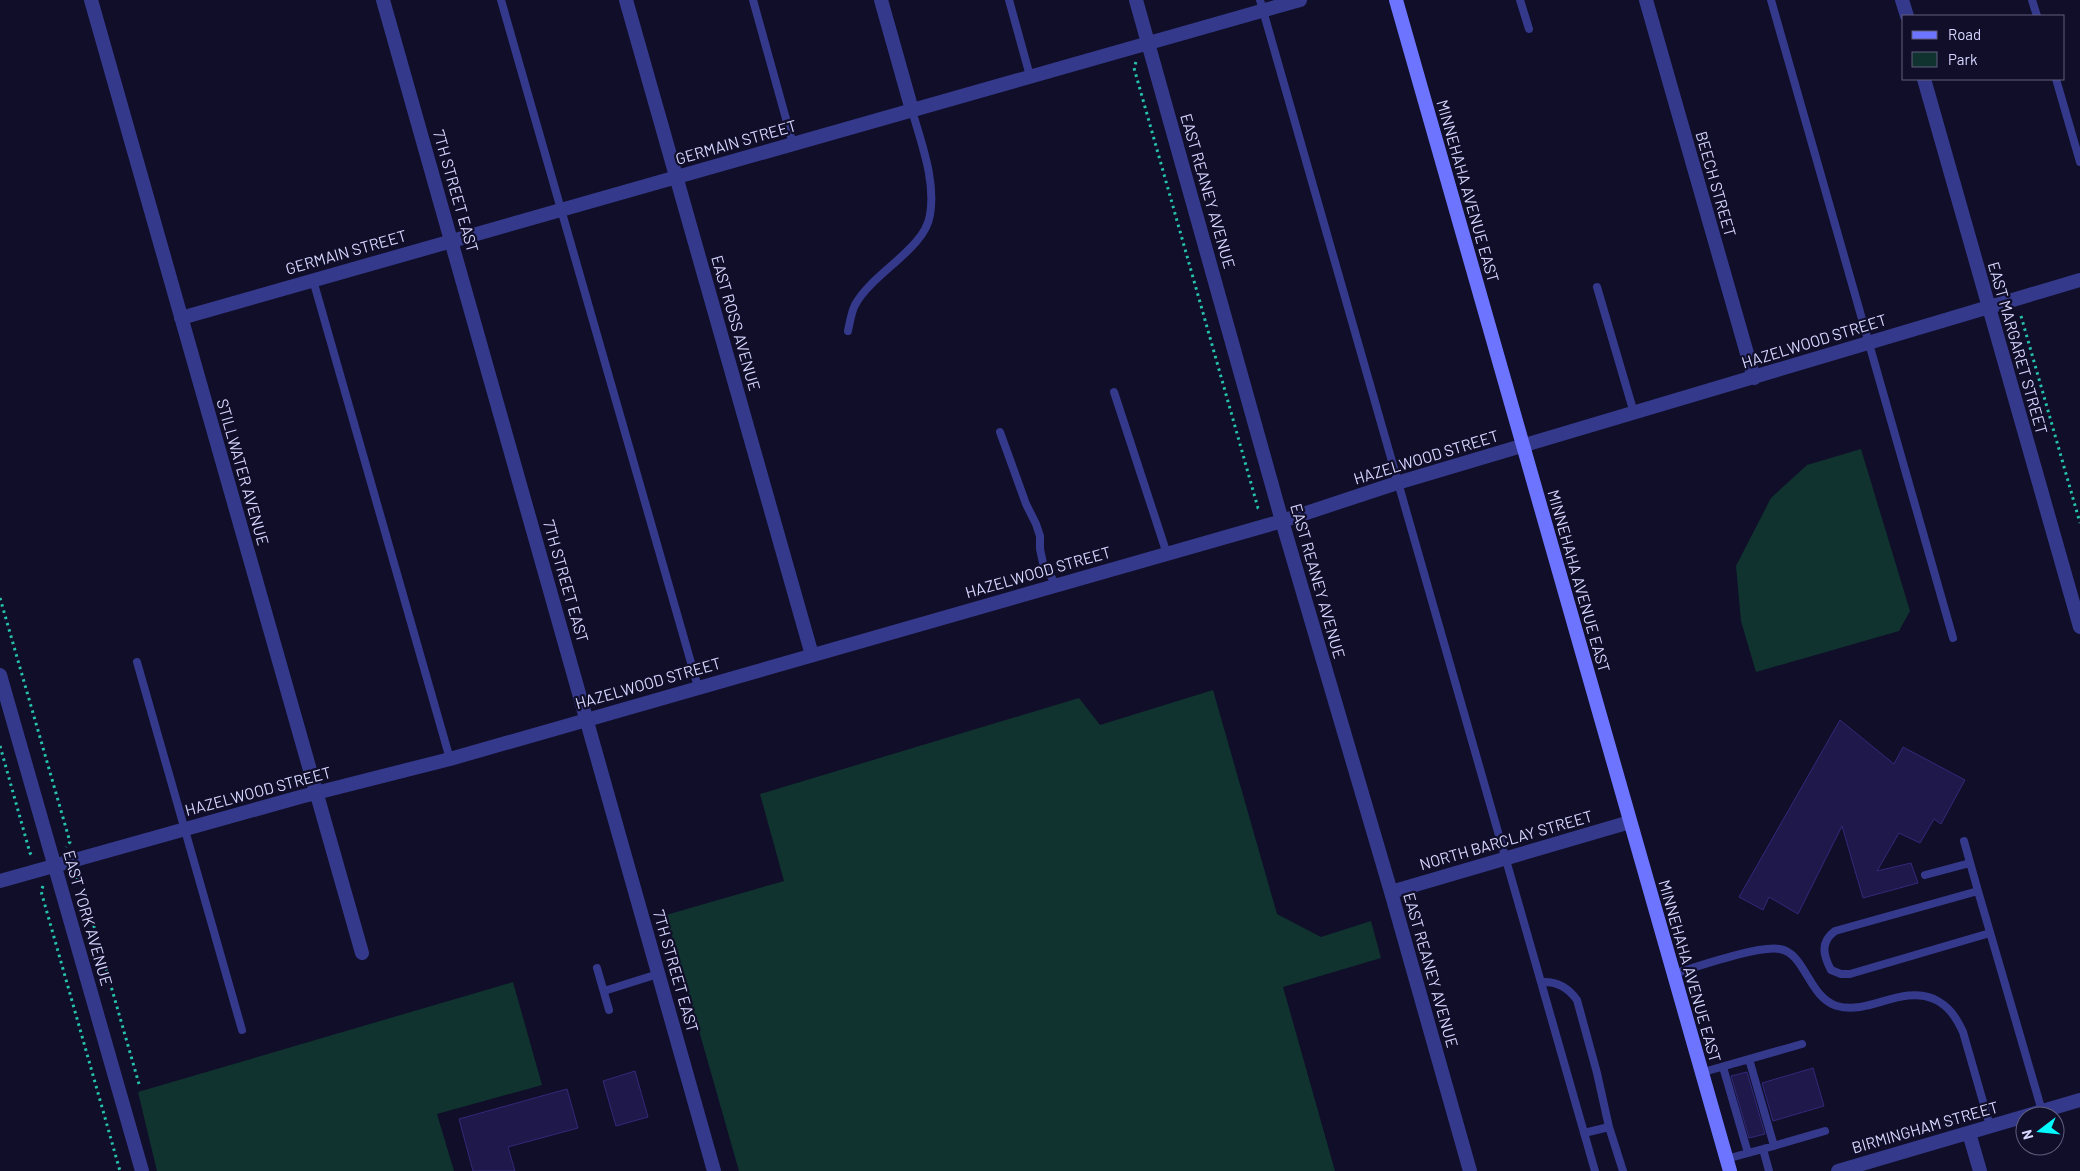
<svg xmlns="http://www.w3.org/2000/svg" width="2080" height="1171" font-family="Barlow,sans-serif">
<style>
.green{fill:#10332f}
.building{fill:#1f184b;stroke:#322979}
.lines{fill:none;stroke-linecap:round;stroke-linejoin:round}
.path{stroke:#26c2ad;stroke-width:3;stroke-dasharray:2.5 4;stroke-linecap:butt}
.service{stroke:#35398b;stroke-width:8}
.minor{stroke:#35398b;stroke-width:14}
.tertiary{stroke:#35398b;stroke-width:14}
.secondary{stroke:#6d74ff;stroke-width:14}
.labels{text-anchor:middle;stroke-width:4.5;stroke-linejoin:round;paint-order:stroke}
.street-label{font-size:16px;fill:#d7d6ff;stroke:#100e29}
</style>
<rect width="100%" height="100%" fill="#100e29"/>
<path class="green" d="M 1861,449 L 1910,611 L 1899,631 L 1756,672 L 1741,621 L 1736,566 L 1771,498 L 1807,465 Z
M 1213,690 L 1277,914 L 1321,937 L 1371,921 L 1381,958 L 1283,987 L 1335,1171 L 739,1171 L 666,915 L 784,881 L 760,794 L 1079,698 L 1100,725 Z
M 513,982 L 542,1085 L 437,1114 L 454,1171 L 157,1171 L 138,1092 Z"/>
<path class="building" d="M 1840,720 L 1894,764 L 1903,747 L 1965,780 L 1941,824 L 1934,819 L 1920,843 L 1899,833 L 1877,871 L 1911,863 L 1918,883 L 1863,898 L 1842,826 L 1798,914 L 1769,897 L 1763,910 L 1739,897 Z
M 1813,1068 L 1824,1106 L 1773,1121 L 1762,1083 Z
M 635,1071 L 648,1117 L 616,1126 L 603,1081 Z
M 1747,1072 L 1765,1134 L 1749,1138 L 1731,1076 Z
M 567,1089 L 578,1128 L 508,1147 L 515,1171 L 473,1171 L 459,1119 Z"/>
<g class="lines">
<path class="path" d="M 1136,62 L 1134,68 L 1258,508 L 1262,510
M 2021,316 L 2080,523
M 0,598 L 70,842 L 66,847
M 0,746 L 30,853 L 33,857
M 76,878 L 81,881 L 139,1084
M 43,886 L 41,891 L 120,1171"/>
<path class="service" d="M 501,0 L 698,687
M 753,0 L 793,144
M 1009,0 L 1030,76
M 1260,0 L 1595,1171
M 1520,0 L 1529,29
M 1771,0 L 1953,638
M 2032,0 L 2037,16
M 2056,79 L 2080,162
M 313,280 L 450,759
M 1597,287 L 1634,413
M 848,331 C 850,322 851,313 855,305 C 872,273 925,249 930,215 C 936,180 921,143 912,110
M 1114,392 L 1167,554
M 1000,432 L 1026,504 L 1036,524 L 1040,536 L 1040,549 L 1043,563 L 1056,585
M 137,662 L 242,1030
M 1964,841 L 1978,891
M 1925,875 L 1970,863
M 1990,933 L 1850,974 L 1841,974 L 1831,970 C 1823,955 1820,942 1835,931 L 1978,891 L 2042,1111
M 597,968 L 609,1010
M 1673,974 C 1696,967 1759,945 1780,949 C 1805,953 1809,998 1837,1006 C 1870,1015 1901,985 1934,999 C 1949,1006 1956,1017 1963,1032 L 1990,1126
M 1541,982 C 1556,981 1568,987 1577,1000 L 1597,1073 L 1609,1127
M 604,991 L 658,974
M 1749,1059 L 1774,1146
M 1723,1067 L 1748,1153
M 1700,1073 L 1802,1044
M 1584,1133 L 1609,1127 L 1623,1171
M 1726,1159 L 1763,1149
M 1769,1171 L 1763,1149 L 1825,1131"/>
<path class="minor" d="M 91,0 L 362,953
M 626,0 L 812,655
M 881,0 L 912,110
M 1136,0 L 1282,521 L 1391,892 L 1470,1171
M 1646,0 L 1754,378
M 1902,0 L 1907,16
M 1924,79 L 2080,627
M 181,318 L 1300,0
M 0,675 L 142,1171
M 0,881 L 300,797 L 450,759 L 1282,521 L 1397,483 L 2080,280
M 1391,892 L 1630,822
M 1969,1133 L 1980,1171
M 1838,1171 L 2080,1100"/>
<path class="tertiary" d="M 383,0 L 714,1171"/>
<path class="secondary" d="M 1396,0 L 1730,1171"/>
</g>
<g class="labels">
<g class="street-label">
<text transform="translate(736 142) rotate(-16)" y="6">GERMAIN STREET</text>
<text transform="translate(1716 184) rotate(74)" y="6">BEECH STREET</text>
<text transform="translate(456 191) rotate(74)" y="6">7TH STREET EAST</text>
<text transform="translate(1208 191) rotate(74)" y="6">EAST REANEY AVENUE</text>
<text transform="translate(1468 191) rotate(74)" y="6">MINNEHAHA AVENUE EAST</text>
<text transform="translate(346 252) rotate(-16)" y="6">GERMAIN STREET</text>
<text transform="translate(736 323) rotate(74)" y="6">EAST ROSS AVENUE</text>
<text transform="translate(1814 341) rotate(-17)" y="6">HAZELWOOD STREET</text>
<text transform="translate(2018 348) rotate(74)" y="6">EAST MARGARET STREET</text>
<text transform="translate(1426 457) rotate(-17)" y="6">HAZELWOOD STREET</text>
<text transform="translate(243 472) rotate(74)" y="6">STILLWATER AVENUE</text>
<text transform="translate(1038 572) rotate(-16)" y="6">HAZELWOOD STREET</text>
<text transform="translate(566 581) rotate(74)" y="6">7TH STREET EAST</text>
<text transform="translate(1318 581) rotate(74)" y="6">EAST REANEY AVENUE</text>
<text transform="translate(1579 581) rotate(74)" y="6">MINNEHAHA AVENUE EAST</text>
<text transform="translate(648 683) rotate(-16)" y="6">HAZELWOOD STREET</text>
<text transform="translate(258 791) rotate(-15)" y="6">HAZELWOOD STREET</text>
<text transform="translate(1506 840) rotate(-16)" y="6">NORTH BARCLAY STREET</text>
<text transform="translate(88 918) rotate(74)" y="6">EAST YORK AVENUE</text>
<text transform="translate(1431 970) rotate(74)" y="6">EAST REANEY AVENUE</text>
<text transform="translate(676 971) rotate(74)" y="6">7TH STREET EAST</text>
<text transform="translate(1690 971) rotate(74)" y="6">MINNEHAHA AVENUE EAST</text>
<text transform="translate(1925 1127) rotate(-16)" y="6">BIRMINGHAM STREET</text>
</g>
</g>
<rect x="1902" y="15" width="162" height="65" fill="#100e29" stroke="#605e7f"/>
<rect x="1912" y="31" width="25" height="8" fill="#6d74ff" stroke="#605e7f"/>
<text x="1948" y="40" font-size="15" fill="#d7d6ff">Road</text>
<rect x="1912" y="52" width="25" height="15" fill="#10332f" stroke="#605e7f"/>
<text x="1948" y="65" font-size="15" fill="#d7d6ff">Park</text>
<g transform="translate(2040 1131) rotate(254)"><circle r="24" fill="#100e29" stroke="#605e7f"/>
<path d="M0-4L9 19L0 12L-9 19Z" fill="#02faff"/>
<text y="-8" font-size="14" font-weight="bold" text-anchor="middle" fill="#d7d6ff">N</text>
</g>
</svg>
